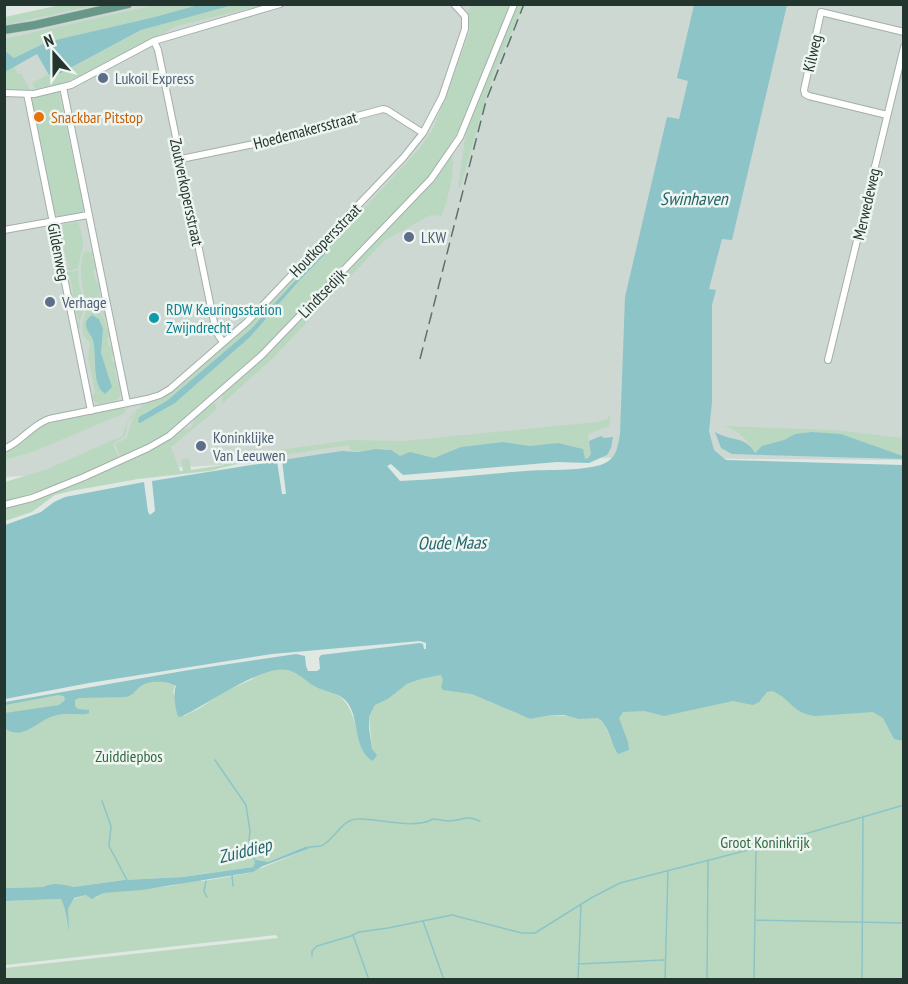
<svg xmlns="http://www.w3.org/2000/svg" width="908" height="984" font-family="'PT Sans Narrow',sans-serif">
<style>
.built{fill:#cdd8d2}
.green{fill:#bad8bf;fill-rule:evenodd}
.water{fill:#8cc4c8}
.pier{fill:#dfe8e3}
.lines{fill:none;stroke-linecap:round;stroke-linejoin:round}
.stream{stroke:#8cc4c8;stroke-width:1.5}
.minor-casing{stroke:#a3afa9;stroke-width:8}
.major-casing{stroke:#bdc3c1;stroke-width:9}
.minor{stroke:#fff;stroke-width:6}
.major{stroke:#689988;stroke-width:8}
.rail{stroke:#5c726a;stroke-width:1.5;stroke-dasharray:12 6;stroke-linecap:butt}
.service-dot{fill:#5c6f8a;stroke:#eff5f1;stroke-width:2}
.food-dot{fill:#e8710a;stroke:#eff5f1;stroke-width:2}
.culture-dot{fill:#0f9aa8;stroke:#eff5f1;stroke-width:2}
.labels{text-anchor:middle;stroke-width:5;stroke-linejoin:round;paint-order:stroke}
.street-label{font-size:16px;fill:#22362f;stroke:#eff5f1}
.service-label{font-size:16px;fill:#4e5e75;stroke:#eff5f1;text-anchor:start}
.food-label{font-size:16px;fill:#c56008;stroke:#eff5f1;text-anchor:start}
.culture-label{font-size:16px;fill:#0d838f;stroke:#eff5f1;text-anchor:start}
.park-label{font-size:16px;fill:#316941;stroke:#eff5f1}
.water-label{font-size:18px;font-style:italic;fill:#23656b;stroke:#eff5f1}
</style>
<rect width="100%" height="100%" fill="#dfe8e3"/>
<path class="built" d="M 98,4 L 903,5 L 903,460 L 380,456 L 5,477 L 5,21 Z"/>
<path class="green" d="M 60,5 L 95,5 L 5,25 L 5,17 Z
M 155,5 L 202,5 L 155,17 L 47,42 L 14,58 L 5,51 L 4,39 Z
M 233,5 L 262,5 L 177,26 L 83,75 L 61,84 L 35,89 L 32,83 L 48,74 L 51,75 L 66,71 L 146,28 Z
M 472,5 L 509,5 C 487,63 468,126 429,176 L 261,351 L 167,434 L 121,458 L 115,444 L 127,438 C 129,427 133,420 136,410 L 141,408 L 140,403 L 159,399 L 170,393 L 246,326 L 328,241 L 332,243 L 420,148 L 434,127 L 470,31 L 468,12 ZM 327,250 L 327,252 L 297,283 L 250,337 L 175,403 L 140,423 L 144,413 L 168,400 L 251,329 L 294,282 Z
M 517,5 L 523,5 L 492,78 L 460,188 L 458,187 L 466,132 Z
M 14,67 L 18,74 L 21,73 L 30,90 L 5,89 L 4,72 Z
M 59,92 L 79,186 L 85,207 L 81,215 C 70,217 58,222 53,210 L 29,96 Z
M 452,156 C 456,166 447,206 441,216 L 431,215 L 421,220 L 384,241 L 273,358 L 222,404 L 222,393 Z
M 78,222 C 86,244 83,245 78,268 L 71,271 L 64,269 L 68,267 L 62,240 L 60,238 L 58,231 L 62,225 Z
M 84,251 L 94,253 L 94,255 L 91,256 L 97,268 L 93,270 L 96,282 L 101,286 L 101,290 L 99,290 L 101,310 L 106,313 L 109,326 L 102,312 L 87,305 C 82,285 78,271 84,251 Z
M 78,270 L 79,285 L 86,305 L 80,320 L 80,329 L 76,326 L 76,323 L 79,322 L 77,314 L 73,311 L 70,295 L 73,294 L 70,276 L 65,271 L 72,272 Z
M 87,307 L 102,314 L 108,331 L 110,331 L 111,337 L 107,338 L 109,346 L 113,349 L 114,355 L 111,356 L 112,361 L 116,364 L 117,368 L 114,369 L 121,392 L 119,398 L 114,401 L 99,404 L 93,400 L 92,397 L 95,392 L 88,357 L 90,343 L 83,335 L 82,326 ZM 93,315 C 109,324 99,341 102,355 C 104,365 108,374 111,383 L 104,394 C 92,383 95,361 94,347 C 93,336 90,327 90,317 Z
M 211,403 L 215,404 L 217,409 L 171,447 L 180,471 L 183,471 L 181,459 L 189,458 L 191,470 L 224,465 L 224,458 L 350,440 L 404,441 L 597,422 L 607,419 L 611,414 L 609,426 L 588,434 L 591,454 L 588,459 L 584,459 L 583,449 L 558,443 L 530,446 L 503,442 L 461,447 L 434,458 L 405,454 L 400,456 C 397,455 395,452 391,451 C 380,444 364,454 351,450 L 348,445 L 253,460 L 209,471 L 138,479 L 71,491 L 55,495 L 32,512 L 5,521 L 5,507 L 35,499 L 180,430 L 191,428 L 196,416 Z
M 122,407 L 126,409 L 125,413 L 32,452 L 5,460 L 5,452 L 13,449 L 41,425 Z
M 134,412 L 133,417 L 128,421 L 125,436 L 113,444 L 119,459 L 70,481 L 5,502 L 5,482 L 45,470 L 122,436 L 128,420 Z
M 722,426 L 834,430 L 903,438 L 903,456 L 841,434 L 812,432 L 795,434 L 784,440 L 755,453 C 749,441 735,427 722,426 Z
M 903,634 L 903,979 L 5,979 L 5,968 L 278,938 L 276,935 L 5,965 L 5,901 L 62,899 C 66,908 65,917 68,927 L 68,909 L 71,900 L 86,895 L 96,898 L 104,893 L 171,886 L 195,880 L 204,881 L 249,873 L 308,849 L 307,846 L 268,862 L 255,863 L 253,867 L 183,877 L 124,880 L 73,887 C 65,885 50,882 43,887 L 5,888 L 5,702 L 296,654 L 321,689 C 361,696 350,733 370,759 L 376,754 L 372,749 L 369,717 L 375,705 L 388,699 L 407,684 L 421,679 L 441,675 L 490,702 L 530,719 L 552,715 L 597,718 L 605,725 L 616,752 L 602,715 ZM 255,678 L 224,692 L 200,708 L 184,716 L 176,700 L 173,692 L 175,685 Z"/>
<path class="water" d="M 202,4 L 233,5 L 141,30 L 61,73 L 49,75 L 37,54 L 5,72 L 5,51 L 14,58 L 47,42 L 155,17 Z
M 694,5 L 787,5 L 732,240 L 722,239 L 709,289 L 716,290 L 712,305 L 712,402 L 709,431 L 714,450 L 726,460 L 903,465 L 903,741 L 894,739 L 883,718 L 873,712 L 815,716 C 791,713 791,698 772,691 L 767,692 L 759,702 L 753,705 L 733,701 L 664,716 L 645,711 L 623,712 L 619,718 L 628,742 L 629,750 L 618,754 C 610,743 610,725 597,718 L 579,719 L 564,715 L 552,715 L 530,719 L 472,694 L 443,690 L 441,687 L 443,680 L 441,675 L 421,679 L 407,684 L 388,699 L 375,705 L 369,717 L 369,728 L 372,749 L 377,755 L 373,761 C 356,752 358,727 352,711 C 345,692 330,694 316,687 C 306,682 300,673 288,670 C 261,664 205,707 180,717 L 178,716 C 175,708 173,692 176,686 C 169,681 149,680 141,686 C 135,690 134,695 126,697 L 79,698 L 75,700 L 75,706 L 78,709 L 89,710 L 89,713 L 86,714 C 77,715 66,713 57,715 C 38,719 25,741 5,729 L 5,713 L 59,705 L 65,700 L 64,696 L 58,695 L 5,705 L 5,525 L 41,512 L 54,502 L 65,497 L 144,482 L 148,512 L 150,515 L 155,511 L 152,481 L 277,461 L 282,494 L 286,494 L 282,460 L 342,451 L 358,452 L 376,449 L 391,450 L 400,456 L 410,452 L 434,458 L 461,447 L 503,442 L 530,446 L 558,443 L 583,449 L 585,459 L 588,458 L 591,454 L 589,441 L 601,436 L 604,438 L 613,437 L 611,448 L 607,455 L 589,463 L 557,462 L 403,475 L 391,464 L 387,466 L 400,481 C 442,479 483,474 525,471 C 545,469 591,472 607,462 C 617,456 618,445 620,434 L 625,297 L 667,117 L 679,119 L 688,81 L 677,78 Z
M 327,250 L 327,252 L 297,283 L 250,337 L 175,403 L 140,423 L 138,422 L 139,417 L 168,400 L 251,329 L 294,282 Z
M 92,315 L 99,319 L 103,329 L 101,353 L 112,387 L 105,394 C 91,385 97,355 93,340 C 91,335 85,329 86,323 C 87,319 89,318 92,315 Z
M 715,432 C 731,442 745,435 755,453 L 762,446 L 784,440 L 795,434 L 812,432 L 841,434 L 903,456 L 903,459 L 732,454 L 721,448 Z
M 307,846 L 308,849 L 263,866 L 253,872 L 142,890 L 104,893 L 92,899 L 86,895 L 74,898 L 68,909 L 69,931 C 66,920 66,908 61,899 L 5,901 L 5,888 L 43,887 C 50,882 64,884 73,887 L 124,880 L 183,877 L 253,867 L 256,860 L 268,862 Z"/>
<path class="pier" d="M 420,641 L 426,643 L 426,649 L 424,649 L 423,644 L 420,643 L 321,655 L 319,658 L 320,669 L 317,671 L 308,671 L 306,666 L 305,656 L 296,654 L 189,670 L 5,702 L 5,699 L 89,683 L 272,654 Z"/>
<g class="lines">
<path class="stream" d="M 215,760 L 246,805 L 250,831 L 249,841 L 255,861
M 102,801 L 111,826 L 109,846 L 127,880
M 307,848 C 312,846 316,847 321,846 C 335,840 341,819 358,819 C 379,818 414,830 433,819 C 439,819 443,821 449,821 C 464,820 465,815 480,821
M 232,875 L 233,886
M 206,881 L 204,891 L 207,897
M 755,920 L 904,923
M 423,921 L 444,980
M 353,935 L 369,980
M 312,956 L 312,951 L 317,946 L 351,936 L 359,932 L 388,928 L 452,915 L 522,933 L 535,933 L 591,898 L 620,883 L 760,847 L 904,805
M 578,964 L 664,960
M 578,980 L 581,905
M 665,980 L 668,870
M 707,980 L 708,860
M 754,980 L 756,848
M 862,980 L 863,816"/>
<defs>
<path id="minor" d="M 154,41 L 158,50 L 216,332 L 223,342
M 63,87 L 127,403
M 4,93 L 34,94 L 71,85 L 154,41 L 280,4
M 27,94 L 91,411
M 887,115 L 809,96 L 805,94 L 804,90 L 821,12 L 904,32
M 181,159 L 254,144 L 383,109 L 387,110 L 423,133
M 4,230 L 88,215
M 828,360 L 904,47
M 4,449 C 22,442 31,425 49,419 L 147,399 L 160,395 L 170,389 L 247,322 L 403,158 L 423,133 L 442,97 L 465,29 L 465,16 L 454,4
M 4,505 L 32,498 L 84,477 L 148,448 L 169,436 L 262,355 L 431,179 L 460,137 L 514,4"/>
<path id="major" d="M 4,30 L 35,25 L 128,4"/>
</defs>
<use href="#minor" class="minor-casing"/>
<use href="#major" class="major-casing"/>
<use href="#minor" class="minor"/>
<use href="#major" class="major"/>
<path class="rail" d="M 420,359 L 486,101 L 524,4"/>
</g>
<g class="service-dot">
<circle cx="103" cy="78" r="6"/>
<circle cx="409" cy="237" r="6"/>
<circle cx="50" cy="302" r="6"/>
<circle cx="201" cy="446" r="6"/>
</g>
<circle class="food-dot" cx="39" cy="117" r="6"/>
<circle class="culture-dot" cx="154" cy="318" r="6"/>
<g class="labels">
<g class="street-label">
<text transform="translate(812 53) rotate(-77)" y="6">Kilweg</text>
<text transform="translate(305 130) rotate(-15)" y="6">Hoedemakersstraat</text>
<text transform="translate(187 192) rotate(78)" y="6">Zoutverkopersstraat</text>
<text transform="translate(866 204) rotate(-77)" y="6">Merwedeweg</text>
<text transform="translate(325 240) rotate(-46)" y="6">Houtkopersstraat</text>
<text transform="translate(59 252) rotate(79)" y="6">Gildenweg</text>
<text transform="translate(322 293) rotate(-46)" y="6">Lindtsedijk</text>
</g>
<g class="service-label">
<text x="115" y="84">Lukoil Express</text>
<text x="421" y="243">LKW</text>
<text x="62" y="308">Verhage</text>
<text x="213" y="443">Koninklijke<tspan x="213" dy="18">Van Leeuwen</tspan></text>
</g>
<g class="food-label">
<text x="51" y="123">Snackbar Pitstop</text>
</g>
<g class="culture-label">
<text x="166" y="315">RDW Keuringsstation<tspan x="166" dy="18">Zwijndrecht</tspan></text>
</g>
<g class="park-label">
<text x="129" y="762">Zuiddiepbos</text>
<text x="765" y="848">Groot Koninkrijk</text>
</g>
<g class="water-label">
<text x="694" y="205">Swinhaven</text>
<text transform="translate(452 543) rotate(-1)" y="6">Oude Maas</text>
<text transform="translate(245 851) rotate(-14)" y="6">Zuiddiep</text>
</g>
</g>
<rect width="908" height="984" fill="none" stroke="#22362f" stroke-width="12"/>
<g transform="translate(54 54) rotate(339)" stroke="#eff5f1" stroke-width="4.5" paint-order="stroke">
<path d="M0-4.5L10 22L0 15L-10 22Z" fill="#22362f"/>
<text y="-9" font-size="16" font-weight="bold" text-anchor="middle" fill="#22362f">N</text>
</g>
</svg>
